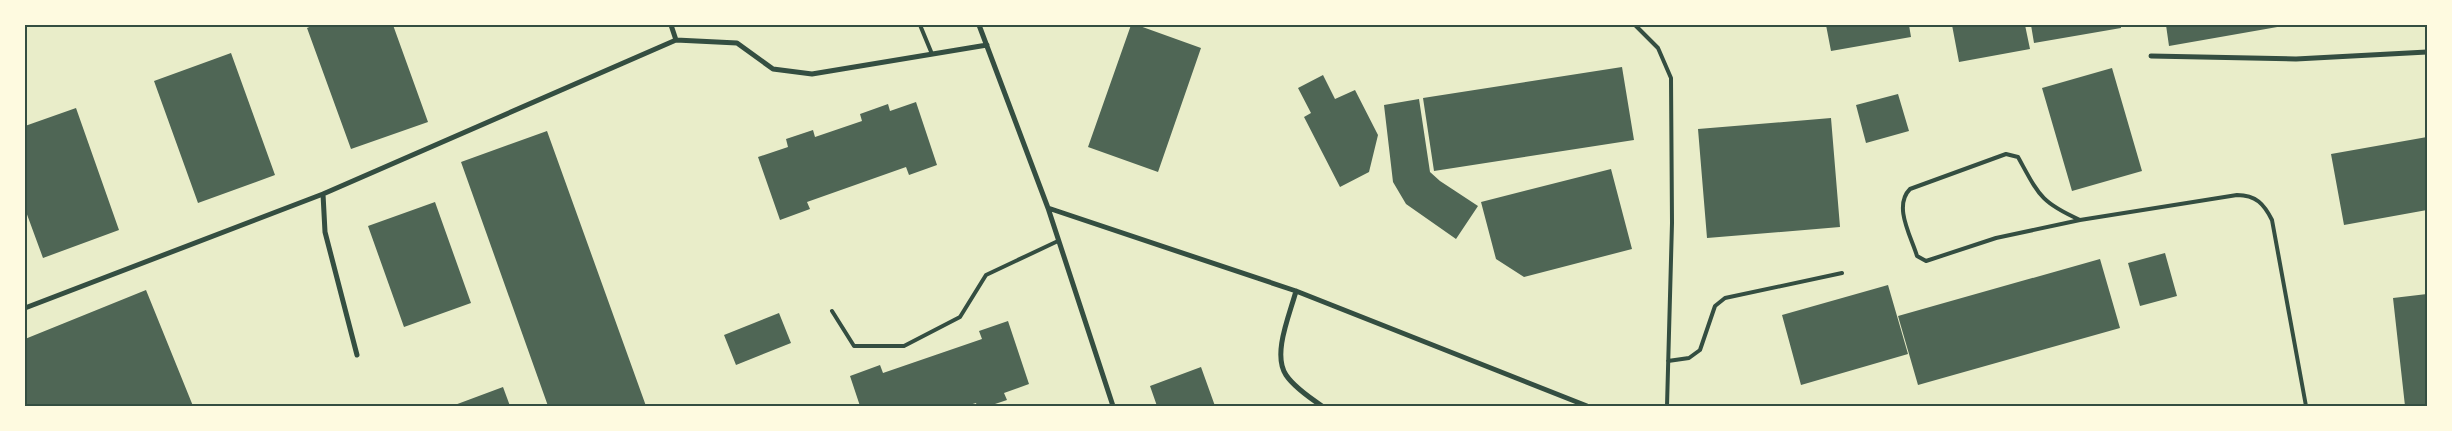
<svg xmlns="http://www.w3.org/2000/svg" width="2452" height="431" font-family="'Golos Text',sans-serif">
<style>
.building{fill:#4f6655}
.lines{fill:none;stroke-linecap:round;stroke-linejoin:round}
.service{stroke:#344e41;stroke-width:4}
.minor{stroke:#344e41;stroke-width:5}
.neatline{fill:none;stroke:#344e41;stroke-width:2}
</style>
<rect width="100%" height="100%" fill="#e9edc9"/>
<path class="building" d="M 314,25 L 393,25 L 428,122 L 351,149 L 307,28 Z
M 1131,25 L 1137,25 L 1201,48 L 1158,172 L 1088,147 Z
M 1826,25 L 1909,25 L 1911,37 L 1831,51 Z
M 1952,25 L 2025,25 L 2030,49 L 1959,62 Z
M 2031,25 L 2121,25 L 2121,28 L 2034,43 Z
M 2166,25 L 2283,25 L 2283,26 L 2169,46 Z
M 231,53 L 275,175 L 198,203 L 154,81 Z
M 1622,67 L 1634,140 L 1434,171 L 1423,98 Z
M 2112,68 L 2142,171 L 2072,191 L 2042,88 Z
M 1323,75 L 1335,99 L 1355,90 L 1378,135 L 1369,172 L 1340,187 L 1304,117 L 1311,113 L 1298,88 Z
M 1898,94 L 1909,131 L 1866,143 L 1856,105 Z
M 1419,99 L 1430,172 L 1440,181 L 1478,206 L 1456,239 L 1406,204 L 1393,182 L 1384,105 Z
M 916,102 L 937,165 L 909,175 L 906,167 L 807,202 L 810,209 L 780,220 L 758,157 L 788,147 L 786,139 L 813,130 L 815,137 L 862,121 L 860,114 L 888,104 L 890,111 Z
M 76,108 L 119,230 L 43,258 L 25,209 L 25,126 Z
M 1831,118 L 1840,227 L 1707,238 L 1698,129 Z
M 547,131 L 646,406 L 548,406 L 461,162 Z
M 2427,137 L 2427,210 L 2344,225 L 2331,154 Z
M 1611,169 L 1632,249 L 1524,277 L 1496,259 L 1481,202 Z
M 435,202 L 471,303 L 404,327 L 368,226 Z
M 2165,253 L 2177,296 L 2140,306 L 2128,263 Z
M 2100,259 L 2120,328 L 1918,385 L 1898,316 Z
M 1888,285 L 1908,354 L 1801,385 L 1782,315 Z
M 146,290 L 193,406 L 25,406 L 25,339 Z
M 2427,294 L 2427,406 L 2405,406 L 2393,298 Z
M 779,313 L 791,343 L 736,365 L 724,335 Z
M 1008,321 L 1029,384 L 1004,393 L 1007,400 L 989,406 L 977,406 L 976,403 L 966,406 L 860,406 L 850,376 L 880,365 L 883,373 L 982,339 L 979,331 Z
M 1201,367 L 1215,406 L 1157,406 L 1150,386 Z
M 503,387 L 510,406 L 452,406 Z"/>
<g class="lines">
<path class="service" d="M 920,25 L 932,54
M 1635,25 L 1658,48 L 1671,78 L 1672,223 L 1667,406
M 2080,220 C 2040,202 2039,195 2018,157 L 2006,154 L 1910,189 C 1893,206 1911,236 1917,256 L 1926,261 L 1996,238 L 2080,220 L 2237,195 C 2256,195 2264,204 2272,220 L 2306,406
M 832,311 L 854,346 L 904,346 L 960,317 L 986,275 L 1058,241
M 1668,361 L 1689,358 L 1700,350 L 1715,306 L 1725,298 L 1842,273"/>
<path class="minor" d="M 979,25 L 1048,208 L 1296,291 L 1587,406
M 676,40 L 737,43 L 773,69 L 812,74 L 987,45
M 2151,56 L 2296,59 L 2427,52
M 1048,208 L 1113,406
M 1296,291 C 1290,314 1272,354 1286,375 C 1294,387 1310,398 1322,406
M 25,308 L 323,194
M 357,355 L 325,232 L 323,194 L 676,40 L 671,25"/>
</g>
<rect width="2452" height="431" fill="none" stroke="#fefae0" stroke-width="52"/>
<rect x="26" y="26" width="2400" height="379" class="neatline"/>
</svg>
